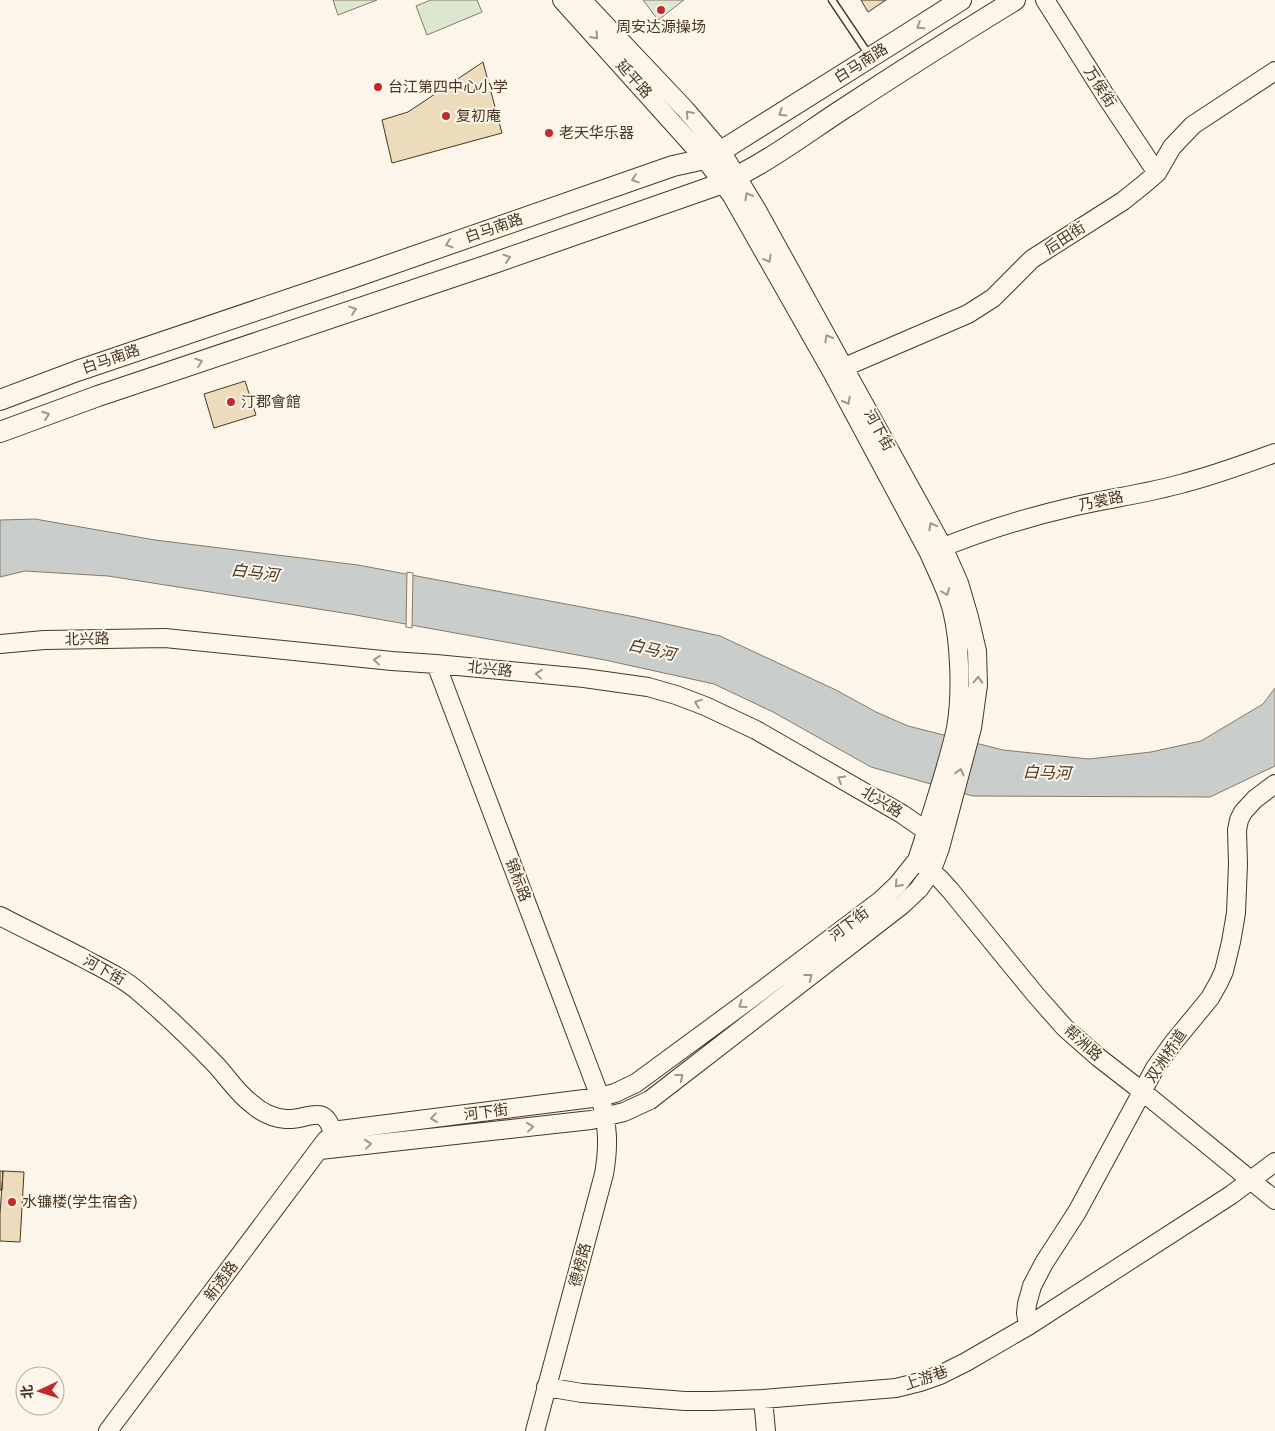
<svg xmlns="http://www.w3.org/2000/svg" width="1275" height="1431" font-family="Figtree,'Noto Sans SC',sans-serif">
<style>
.green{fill:#dce7d0;stroke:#887966}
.water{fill:#c9cecd;stroke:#887966}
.pier{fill:#fbf6e9;stroke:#887966}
.building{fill:#ecdcbc;stroke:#4a3520}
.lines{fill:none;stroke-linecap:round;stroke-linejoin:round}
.lane-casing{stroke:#4a3520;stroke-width:9}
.secondary-casing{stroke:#4a3520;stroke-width:20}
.primary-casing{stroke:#4a3520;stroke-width:22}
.lane{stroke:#fbf6e9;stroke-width:6}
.secondary{stroke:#fbf6e9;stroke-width:18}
.primary{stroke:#fbf6e9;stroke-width:20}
.oneway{stroke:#a29684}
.poi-dot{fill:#c62828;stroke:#fbf6e9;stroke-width:2}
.labels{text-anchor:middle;stroke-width:4;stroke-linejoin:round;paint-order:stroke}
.poi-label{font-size:15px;fill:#4a3520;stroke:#fbf6e9;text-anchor:start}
.street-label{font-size:15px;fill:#4a3520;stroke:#fbf6e9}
.water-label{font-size:16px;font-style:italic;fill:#4a3520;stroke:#fbf6e9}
</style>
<rect width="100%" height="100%" fill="#fbf6e9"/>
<path class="green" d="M 333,0 L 377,0 L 338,15 Z
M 431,0 L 477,0 L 482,12 L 427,35 L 416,6 Z
M 643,0 L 684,0 L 658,20 Z"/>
<path class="water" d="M 35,519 L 155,540 L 358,565 L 635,617 L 720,636 L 836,690 L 876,712 L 908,726 L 1003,750 L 1089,759 L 1151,752 L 1201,741 L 1263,704 L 1275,688 L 1275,766 L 1210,797 L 973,796 L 871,767 L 773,712 L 714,684 L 605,660 L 350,614 L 108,576 L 25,571 L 0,577 L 0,520 Z"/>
<path class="pier" d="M 407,572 L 413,573 L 412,628 L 406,627 Z"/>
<path class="building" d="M 861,0 L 886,0 L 868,12 Z
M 483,62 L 502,133 L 392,163 L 382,120 L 408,112 Z
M 245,381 L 256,415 L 214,428 L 204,394 Z
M 0,1171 L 3,1171 L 2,1190 L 0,1190 Z
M 3,1171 L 24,1172 L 20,1242 L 0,1241 L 0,1214 Z"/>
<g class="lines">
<defs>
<path id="lane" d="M 832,0 L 869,55"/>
<path id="secondary" d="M 1045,0 L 1105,95 L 1157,173
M 833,372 L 968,314 L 993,298 L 1032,259 L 1123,201 L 1143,185 L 1157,173 L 1172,147 L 1193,125 L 1275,71
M 934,551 C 979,532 1028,517 1076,506 C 1112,498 1149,493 1184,483 C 1215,475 1245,464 1275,453
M 0,644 L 44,640 L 165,638 L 392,661 L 436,664 L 584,678 L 648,687 L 676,695 L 705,706 L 756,730 L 902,814 L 935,837
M 436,664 L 600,1097 C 608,1124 609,1146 604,1174 L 535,1431
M 922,864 L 940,879 L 950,890 L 1035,994 L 1065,1028 L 1098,1057 L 1143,1092 L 1275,1200
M 0,916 C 27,930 54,943 81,957 C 101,968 122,977 139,992 C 166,1015 192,1040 216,1065 C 228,1078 238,1094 252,1104 C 261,1112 273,1118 286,1119 C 306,1121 324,1102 332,1131
M 332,1131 L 600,1097 L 615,1093 L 636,1083 L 753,997 L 880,901 L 898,884 L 917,860 L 923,842 C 934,804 948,765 956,728 C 962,694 960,643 952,610 C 947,590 937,572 929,553 L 832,372 L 732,196 L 705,159 L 562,0
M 320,1150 L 591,1120 L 624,1112 L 650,1100 L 902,905 L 919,889 L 931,872 L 940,848 L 972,728 L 978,685 L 977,651 L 969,617 L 959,583 L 943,547 L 757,210 L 721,151 L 685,109 L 582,0
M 1028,1326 L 1026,1313 L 1027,1304 L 1032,1286 L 1044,1263 L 1077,1212 L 1155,1068 L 1173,1043 L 1210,998 L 1219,982 L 1224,971 L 1231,942 L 1236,913 L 1238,864 L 1237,830 L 1239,820 L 1243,812 L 1255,799 L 1275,784
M 546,1387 L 582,1393 L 685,1401 L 713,1401 L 763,1399 L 896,1388 L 920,1382 L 940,1375 L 966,1362 L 1028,1326 L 1231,1195 L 1275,1162
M 763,1399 L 766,1431
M 108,1431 L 326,1140"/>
<path id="primary" d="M 0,400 L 77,371 L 352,278 L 673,166 L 705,159 L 721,151 L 898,40 L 961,0
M 0,432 L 98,396 L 497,262 L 723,183 C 765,164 802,136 840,111 C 898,73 956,36 1015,0"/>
</defs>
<use href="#lane" class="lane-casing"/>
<use href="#secondary" class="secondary-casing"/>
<use href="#primary" class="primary-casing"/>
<use href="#lane" class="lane"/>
<use href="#secondary" class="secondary"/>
<use href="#primary" class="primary"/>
</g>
<defs><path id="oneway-chevron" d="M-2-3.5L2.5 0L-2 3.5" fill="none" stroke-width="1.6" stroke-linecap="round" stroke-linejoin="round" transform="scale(1.25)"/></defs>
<g class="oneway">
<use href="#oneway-chevron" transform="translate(920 26) rotate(147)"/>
<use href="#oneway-chevron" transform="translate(595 36) rotate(48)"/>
<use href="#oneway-chevron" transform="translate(782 113) rotate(148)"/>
<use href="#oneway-chevron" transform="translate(689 114) rotate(-131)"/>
<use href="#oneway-chevron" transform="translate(635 179) rotate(161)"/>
<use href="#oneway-chevron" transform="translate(748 196) rotate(-120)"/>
<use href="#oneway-chevron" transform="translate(449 244) rotate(161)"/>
<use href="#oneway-chevron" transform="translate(507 258) rotate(-19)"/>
<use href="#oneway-chevron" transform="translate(768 259) rotate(61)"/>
<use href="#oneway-chevron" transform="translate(353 310) rotate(-19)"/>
<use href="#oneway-chevron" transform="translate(828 338) rotate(-119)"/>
<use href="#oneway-chevron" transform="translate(199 362) rotate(-19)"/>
<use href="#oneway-chevron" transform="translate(847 401) rotate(62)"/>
<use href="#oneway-chevron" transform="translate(46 415) rotate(-20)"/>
<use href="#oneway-chevron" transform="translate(932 526) rotate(-118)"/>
<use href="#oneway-chevron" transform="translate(946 592) rotate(69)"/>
<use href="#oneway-chevron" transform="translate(377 660) rotate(-174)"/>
<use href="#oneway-chevron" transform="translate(539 674) rotate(-174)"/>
<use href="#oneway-chevron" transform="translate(978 680) rotate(-88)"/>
<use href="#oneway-chevron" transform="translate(698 703) rotate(-159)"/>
<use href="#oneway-chevron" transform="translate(960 772) rotate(-75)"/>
<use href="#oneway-chevron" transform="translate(841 779) rotate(-150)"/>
<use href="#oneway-chevron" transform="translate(898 884) rotate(132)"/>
<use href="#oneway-chevron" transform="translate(809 977) rotate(-38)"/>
<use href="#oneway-chevron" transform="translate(742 1005) rotate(144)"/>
<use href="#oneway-chevron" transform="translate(680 1077) rotate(-38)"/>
<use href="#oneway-chevron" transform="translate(434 1118) rotate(173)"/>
<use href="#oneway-chevron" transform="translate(530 1127) rotate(-6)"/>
<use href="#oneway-chevron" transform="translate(368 1144) rotate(-6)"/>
</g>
<g class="poi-dot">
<circle cx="661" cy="10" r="5"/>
<circle cx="378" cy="87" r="5"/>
<circle cx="446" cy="116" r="5"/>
<circle cx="549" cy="133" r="5"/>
<circle cx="231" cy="402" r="5"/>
<circle cx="12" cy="1202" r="5"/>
</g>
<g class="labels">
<g class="poi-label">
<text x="661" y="32" text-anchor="middle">周安达源操场</text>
<text x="388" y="92">台江第四中心小学</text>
<text x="456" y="121">复初庵</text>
<text x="559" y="138">老天华乐器</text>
<text x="241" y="407">汀郡會館</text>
<text x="22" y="1207">水镰楼(学生宿舍)</text>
</g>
<g class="street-label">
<text transform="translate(861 63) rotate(-32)" y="5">白马南路</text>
<text transform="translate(634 79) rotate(48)" y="5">延平路</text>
<text transform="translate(1100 87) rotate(57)" y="5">万侯街</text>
<text transform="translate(494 228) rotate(-19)" y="5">白马南路</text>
<text transform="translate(1065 238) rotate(-33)" y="5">后田街</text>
<text transform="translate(111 359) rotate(-19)" y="5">白马南路</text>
<text transform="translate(879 430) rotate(61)" y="5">河下街</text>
<text transform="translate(1101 501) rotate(-12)" y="5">乃裳路</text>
<text transform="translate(87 639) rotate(-1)" y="5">北兴路</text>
<text transform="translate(490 669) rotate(6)" y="5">北兴路</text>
<text transform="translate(882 802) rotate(31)" y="5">北兴路</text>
<text transform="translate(518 880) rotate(69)" y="5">锦标路</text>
<text transform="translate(849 924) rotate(-37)" y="5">河下街</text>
<text transform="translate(104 970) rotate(29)" y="5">河下街</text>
<text transform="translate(1083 1043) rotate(42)" y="5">帮洲路</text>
<text transform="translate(1166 1056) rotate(-56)" y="5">双洲桥道</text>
<text transform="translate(486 1112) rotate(-7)" y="5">河下街</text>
<text transform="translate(580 1265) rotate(-75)" y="5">德榜路</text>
<text transform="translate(221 1281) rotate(-53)" y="5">新透路</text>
<text transform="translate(926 1378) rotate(-19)" y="5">上游巷</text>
</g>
<g class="water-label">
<text transform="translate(255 572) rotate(7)" y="6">白马河</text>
<text transform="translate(652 649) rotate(13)" y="6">白马河</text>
<text transform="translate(1047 772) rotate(2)" y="6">白马河</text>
</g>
</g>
<g transform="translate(40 1391) rotate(266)"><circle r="24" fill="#fbf6e9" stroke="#b4a999"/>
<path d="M0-4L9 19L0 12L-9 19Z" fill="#c62828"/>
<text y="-8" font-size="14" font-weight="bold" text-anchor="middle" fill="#4a3520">北</text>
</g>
</svg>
